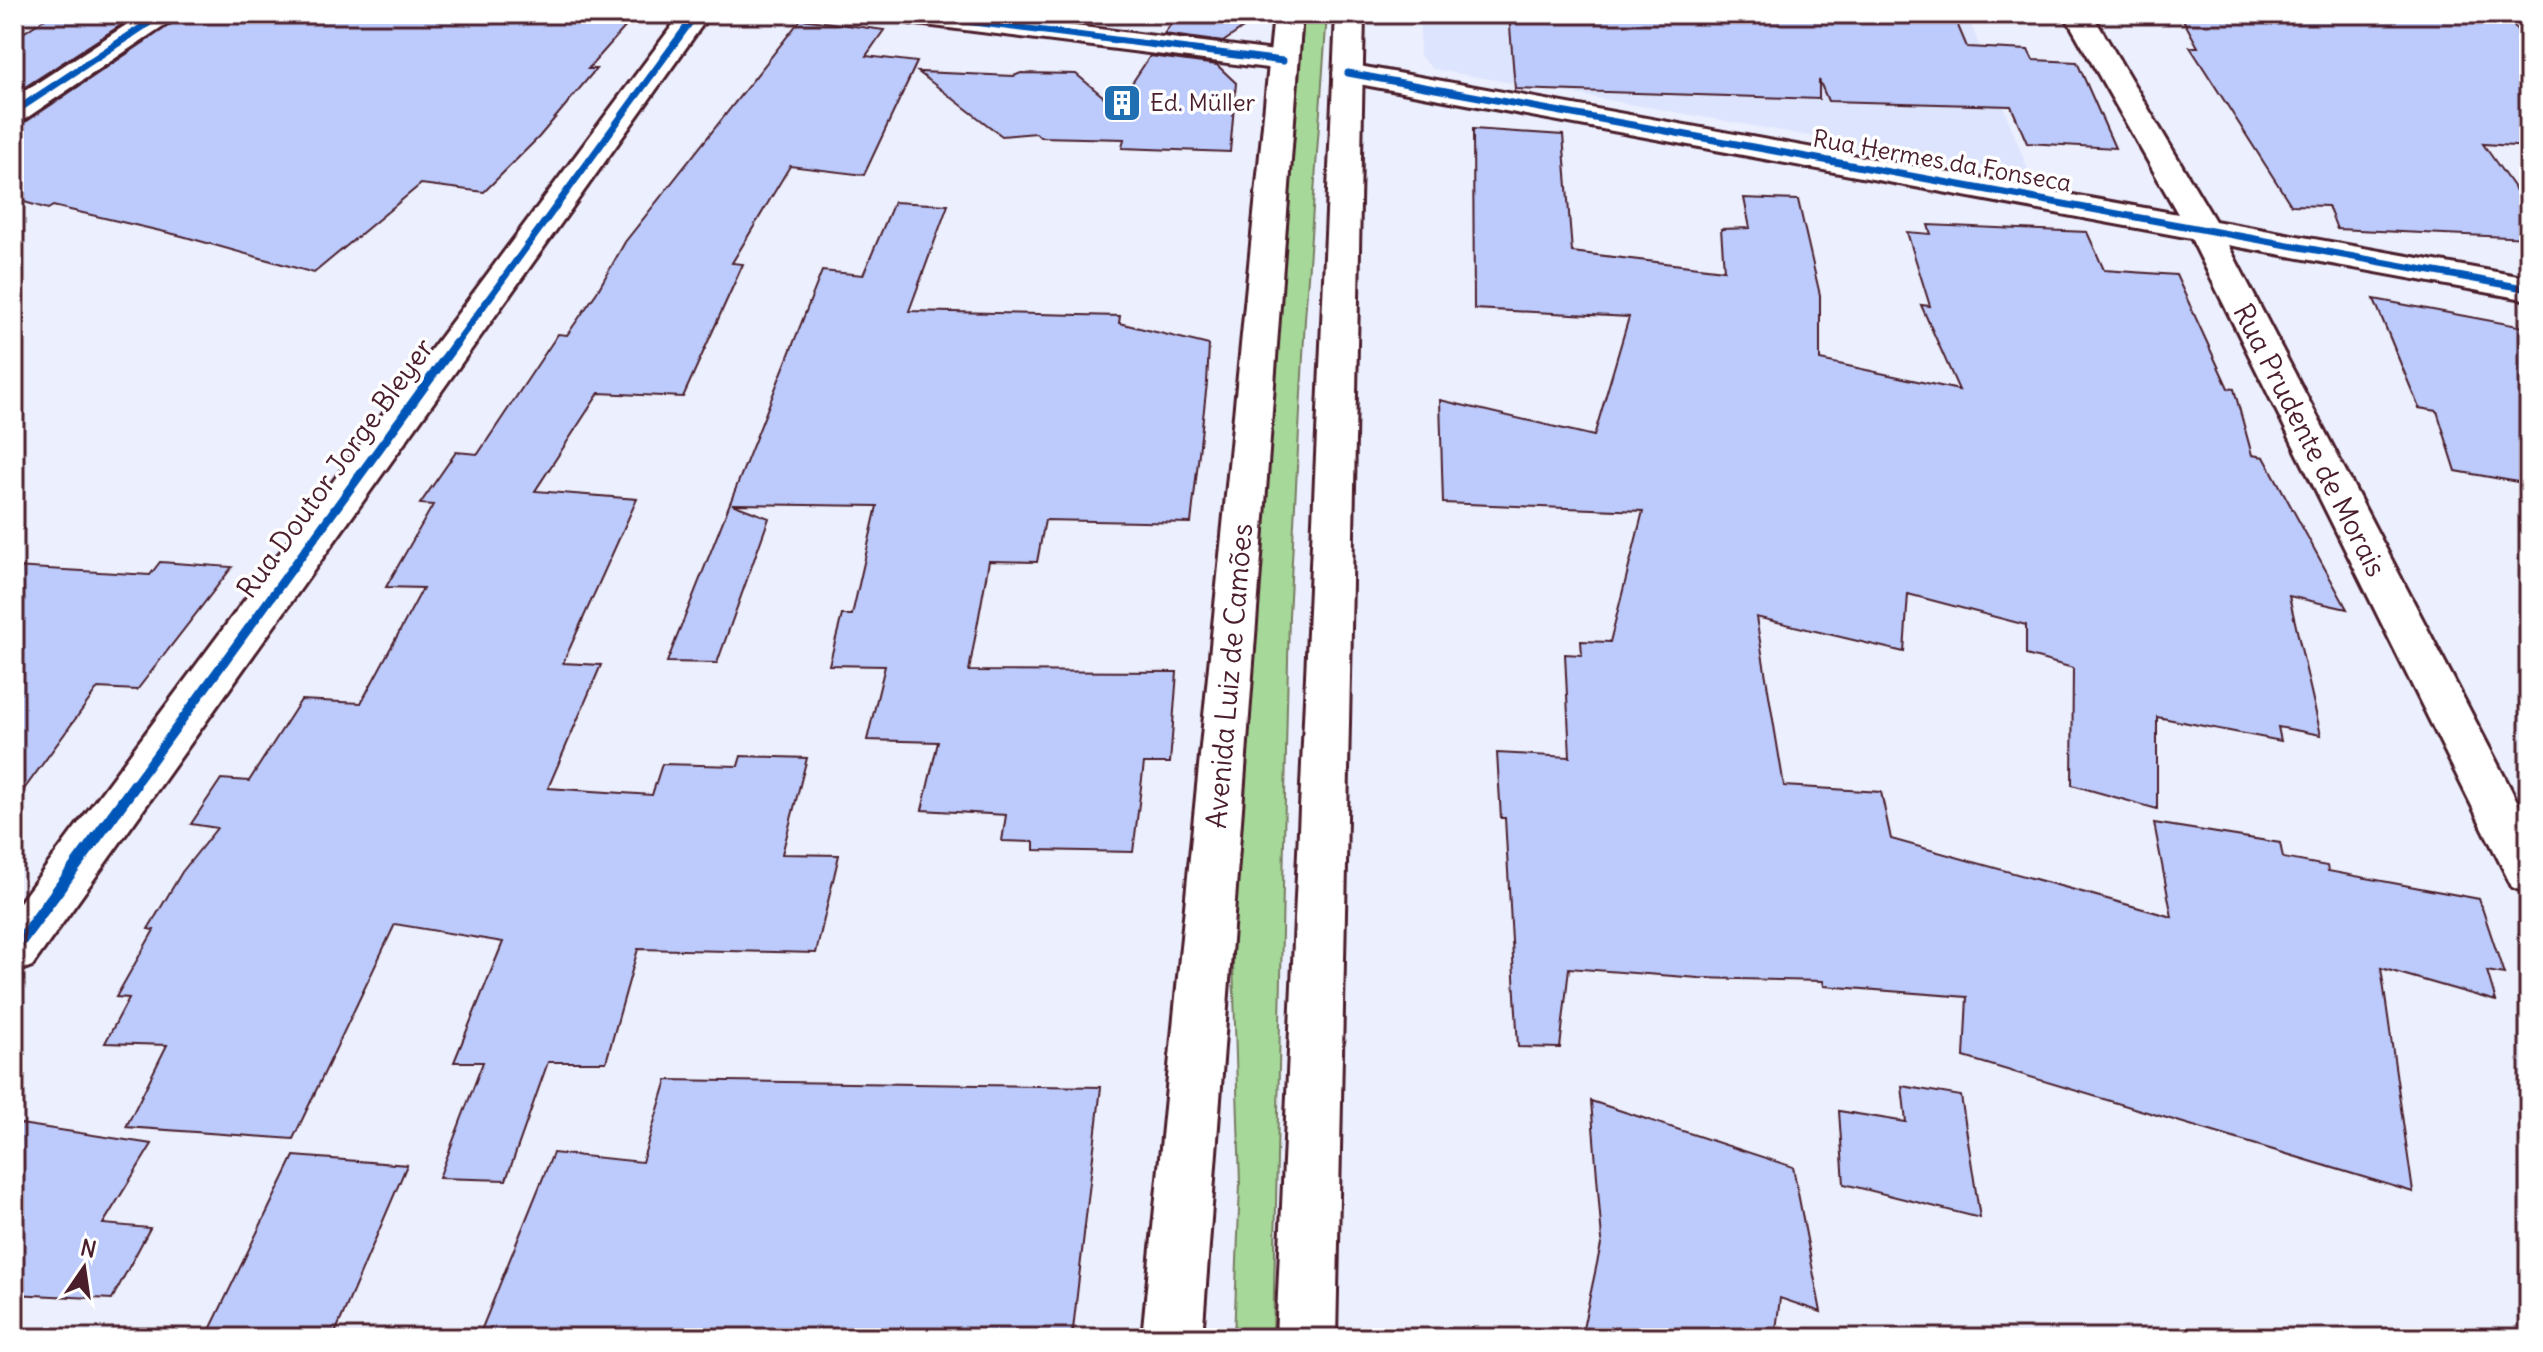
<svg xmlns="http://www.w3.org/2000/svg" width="2543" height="1352" font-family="Delius,sans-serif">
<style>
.built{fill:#dde4fd}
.green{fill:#a6d89a;stroke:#787c62;stroke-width:2}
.building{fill:#bccbfc;stroke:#4a1f2b;stroke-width:2}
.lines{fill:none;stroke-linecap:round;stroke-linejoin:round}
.minor-casing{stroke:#4a1f2b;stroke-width:6}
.major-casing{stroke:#4a1f2b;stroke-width:6}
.minor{fill:#fff;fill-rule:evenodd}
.major{fill:#fff;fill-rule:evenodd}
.cycleway-far2-casing{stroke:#fff;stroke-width:11}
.cycleway-far1-casing{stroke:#fff;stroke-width:14}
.cycleway-casing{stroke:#fff;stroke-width:17}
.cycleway-far2{stroke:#0057b8;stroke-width:7}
.cycleway-far1{stroke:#0057b8;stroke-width:9}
.cycleway{stroke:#0057b8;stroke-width:12}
.labels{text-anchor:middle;stroke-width:7;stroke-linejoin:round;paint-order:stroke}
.far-poi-label{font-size:24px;fill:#4a1f2b;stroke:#fff;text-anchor:start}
.far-street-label{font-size:24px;fill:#4a1f2b;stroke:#fff}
.street-label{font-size:28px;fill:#4a1f2b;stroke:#fff}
</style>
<rect width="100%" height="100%" fill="#ebeffe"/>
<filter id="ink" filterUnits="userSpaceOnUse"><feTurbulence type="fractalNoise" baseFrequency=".0125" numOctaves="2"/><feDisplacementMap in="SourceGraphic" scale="16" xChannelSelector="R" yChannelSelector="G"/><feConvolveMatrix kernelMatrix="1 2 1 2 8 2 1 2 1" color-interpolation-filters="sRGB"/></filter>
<g filter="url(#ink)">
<path class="built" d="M 1420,14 L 1967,14 L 2030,175 L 1433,69 L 1420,56 Z"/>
<path class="green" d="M 1304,14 L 1327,14 L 1305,319 L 1289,616 L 1273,1338 L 1234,1338 L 1240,1184 L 1232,930 Z"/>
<path class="building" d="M 52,14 L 138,14 L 14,94 L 14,39 Z
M 179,14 L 529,14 L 627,25 L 588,69 L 596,69 L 539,137 L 484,192 L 421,184 L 314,273 L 182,236 L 53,206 L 48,209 L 14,199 L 14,124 L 27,121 L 174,22 Z
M 1178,14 L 1263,14 L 1223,42 L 1164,34 Z
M 1509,14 L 1953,14 L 1967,47 L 2028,50 L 2033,60 L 2077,62 L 2115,148 L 2027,143 L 2011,106 L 1828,101 L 1819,80 L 1819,99 L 1515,89 Z
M 2180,14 L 2504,14 L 2529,44 L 2529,147 L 2483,144 L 2529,209 L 2529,238 L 2337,229 L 2328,206 L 2291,205 L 2190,47 L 2198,47 Z
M 801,19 L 884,30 L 866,56 L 917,62 L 864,175 L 790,166 L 732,263 L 743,264 L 683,397 L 599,393 L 535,491 L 637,499 L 563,663 L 601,665 L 548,788 L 652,795 L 662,764 L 738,766 L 741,756 L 807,758 L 782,854 L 839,855 L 816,953 L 638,949 L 606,1062 L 548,1062 L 506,1180 L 439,1178 L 483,1062 L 454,1062 L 503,942 L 395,924 L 293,1139 L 126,1127 L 167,1045 L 105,1043 L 129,998 L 116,997 L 154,930 L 148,929 L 182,872 L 217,828 L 191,824 L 221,779 L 249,781 L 301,700 L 361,703 L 423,588 L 386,587 L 433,505 L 420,504 L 456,452 L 478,454 L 558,334 L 567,335 L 597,292 L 625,242 Z
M 1150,56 L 1217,65 L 1236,83 L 1230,152 L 1122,148 L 1124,139 L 1040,137 L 1036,133 L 1002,136 L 918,72 L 1014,76 L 1021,73 L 1076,74 L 1116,107 Z
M 1473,129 L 1563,135 L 1572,252 L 1724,270 L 1721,229 L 1750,228 L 1744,198 L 1798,200 L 1820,295 L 1820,360 L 1959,390 L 1921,305 L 1930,306 L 1907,232 L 1931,234 L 1928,225 L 2087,232 L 2104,270 L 2176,275 L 2228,388 L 2234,389 L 2252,455 L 2264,457 L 2347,609 L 2289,596 L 2321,735 L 2278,727 L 2281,741 L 2157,717 L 2157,809 L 2072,785 L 2073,668 L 2026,655 L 2026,625 L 1908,594 L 1904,652 L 1756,617 L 1784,786 L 1881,792 L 1891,839 L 2172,917 L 2154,823 L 2280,843 L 2283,858 L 2327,866 L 2328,871 L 2479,899 L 2504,974 L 2487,971 L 2496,1001 L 2381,968 L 2413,1192 L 1964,1057 L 1967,997 L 1824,986 L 1823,981 L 1699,978 L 1569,968 L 1560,1048 L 1518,1047 L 1505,818 L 1501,818 L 1497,753 L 1570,757 L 1565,654 L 1582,655 L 1581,641 L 1610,642 L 1643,511 L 1443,503 L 1440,400 L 1594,436 L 1629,317 L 1474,309 Z
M 894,202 L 948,205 L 909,311 L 1120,316 L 1119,323 L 1209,345 L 1207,383 L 1191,523 L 1045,520 L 1037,562 L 989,561 L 969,671 L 1177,672 L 1170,763 L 1144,763 L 1133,852 L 1034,850 L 1034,842 L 1002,841 L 1006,815 L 922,810 L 938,742 L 867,740 L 885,666 L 829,665 L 842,615 L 852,615 L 877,506 L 732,504 L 769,518 L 717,663 L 667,662 L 822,271 L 863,275 Z
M 2374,299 L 2529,328 L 2529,484 L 2456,471 L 2437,411 L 2419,408 Z
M 160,562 L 232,567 L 137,690 L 98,688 L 14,803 L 14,567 L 150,575 Z
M 667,1080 L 1101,1087 L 1072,1338 L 478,1338 L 553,1153 L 642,1162 Z
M 1902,1086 L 1961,1096 L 1980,1218 L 1844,1184 L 1839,1111 L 1906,1122 Z
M 1591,1101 L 1793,1167 L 1821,1312 L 1780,1298 L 1775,1338 L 1581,1338 L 1602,1240 Z
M 14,1123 L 152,1144 L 103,1224 L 150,1228 L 112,1299 L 14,1294 Z
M 294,1156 L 407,1165 L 333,1338 L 206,1338 Z"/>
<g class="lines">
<defs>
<path id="minor" d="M 143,14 L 176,14 L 172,20 L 25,119 L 14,121 L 14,98 Z
M 681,14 L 710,14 L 32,966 L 14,973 L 14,910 Z
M 895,14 L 978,14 L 1283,52 L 1293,55 L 1298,61 L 1293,67 L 1283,70 L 909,23 L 899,20 Z
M 2064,14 L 2092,14 L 2215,221 L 2529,278 L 2529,300 L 2228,245 L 2529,824 L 2529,894 L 2512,887 L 2191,238 L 1348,82 L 1337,79 L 1333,73 L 1337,67 L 1348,64 L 2178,214 Z"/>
<path id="major" d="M 1274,14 L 1302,14 L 1202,1338 L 1142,1338 Z
M 1336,14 L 1364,14 L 1336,1338 L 1276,1338 Z"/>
</defs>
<use href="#minor" class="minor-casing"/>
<use href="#major" class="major-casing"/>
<use href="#minor" class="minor"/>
<use href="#major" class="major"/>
<defs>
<path id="cycleway-far2" d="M 909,14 L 1283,61
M 1348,73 L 2529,289
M 14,112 L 162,14
M 455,345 L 696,14"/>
<path id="cycleway-far1" d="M 133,787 L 456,343"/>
<path id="cycleway" d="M 14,950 L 135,785"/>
</defs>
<use href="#cycleway-far2" class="cycleway-far2-casing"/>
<use href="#cycleway-far1" class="cycleway-far1-casing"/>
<use href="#cycleway" class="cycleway-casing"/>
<use href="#cycleway-far2" class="cycleway-far2"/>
<use href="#cycleway-far1" class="cycleway-far1"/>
<use href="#cycleway" class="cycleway"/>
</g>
</g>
<defs>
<symbol id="building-square" viewBox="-11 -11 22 22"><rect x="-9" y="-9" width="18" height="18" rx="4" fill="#1f6fb2" stroke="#fff"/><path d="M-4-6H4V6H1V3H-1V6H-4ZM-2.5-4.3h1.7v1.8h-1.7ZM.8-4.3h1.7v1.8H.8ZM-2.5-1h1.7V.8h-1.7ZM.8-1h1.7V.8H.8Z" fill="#fff"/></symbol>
</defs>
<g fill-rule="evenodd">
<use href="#building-square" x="1100" y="81" width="44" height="44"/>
</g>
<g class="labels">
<g class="far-poi-label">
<text x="1150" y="111">Ed. Müller</text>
</g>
<g class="far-street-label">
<text transform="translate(1942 161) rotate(10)" y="8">Rua Hermes da Fonseca</text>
</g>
<g class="street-label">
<text transform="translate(2310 440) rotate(63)" y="10">Rua Prudente de Morais</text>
<text transform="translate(335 468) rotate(-54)" y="10">Rua Doutor Jorge Bleyer</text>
<text transform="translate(1229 676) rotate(-85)" y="10">Avenida Luiz de Camões</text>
</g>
</g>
<rect width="2543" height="1352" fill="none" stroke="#fff" stroke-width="48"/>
<rect x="24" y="24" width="2495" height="1304" fill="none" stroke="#4a1f2b" stroke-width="3" filter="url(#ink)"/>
<g transform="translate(84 1268) rotate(13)" stroke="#ffffff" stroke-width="6" paint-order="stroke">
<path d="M0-6L14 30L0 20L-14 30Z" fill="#4a1f2b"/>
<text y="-12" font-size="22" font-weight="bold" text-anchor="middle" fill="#4a1f2b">N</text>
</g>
</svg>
